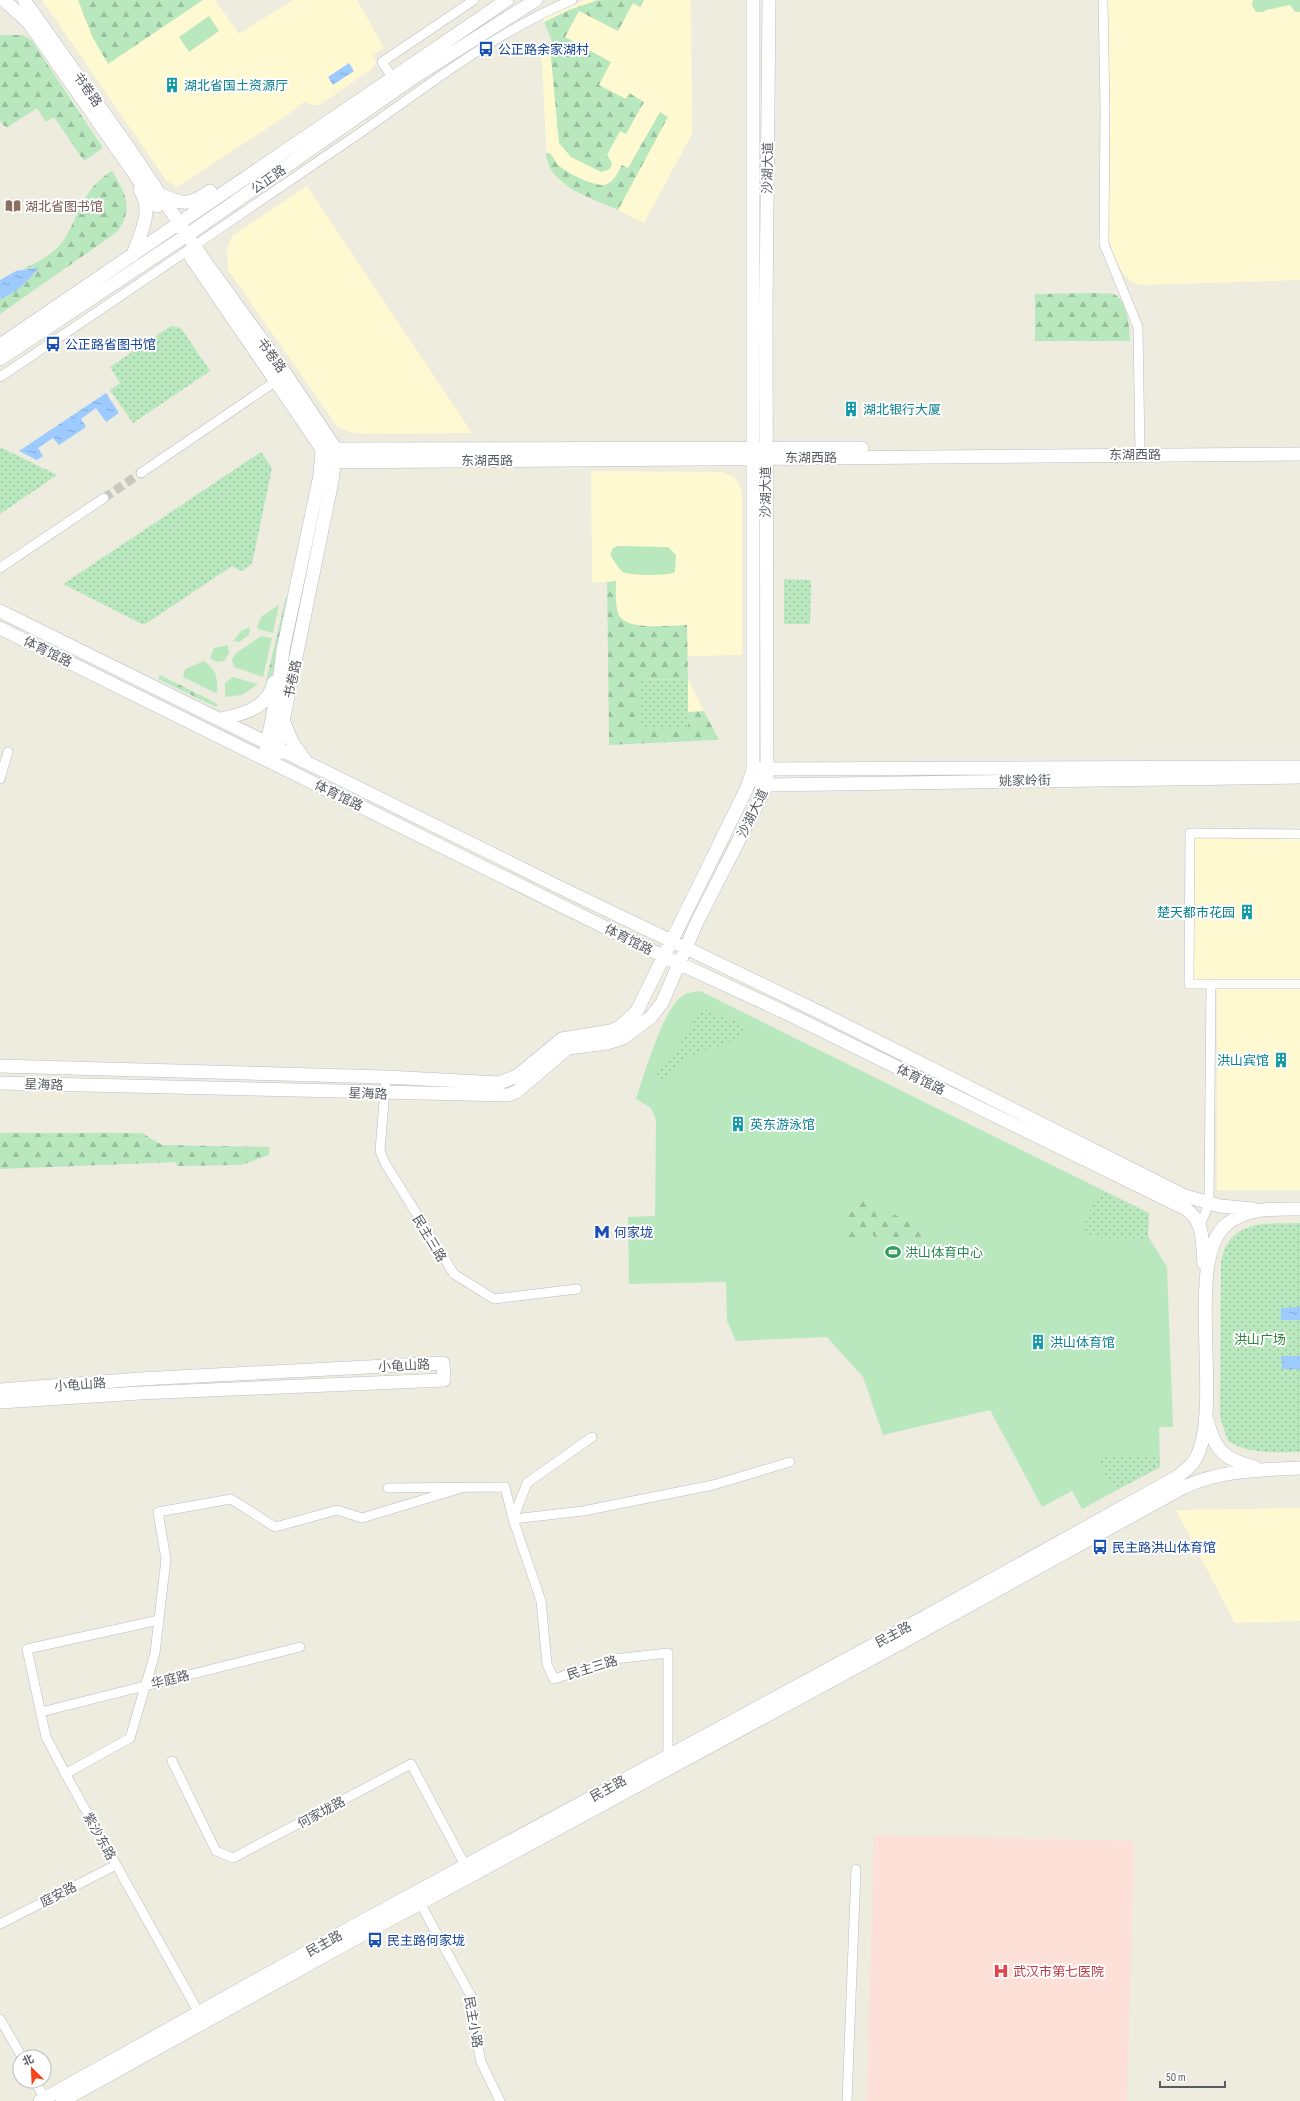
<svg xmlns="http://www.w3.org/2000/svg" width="1300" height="2101" font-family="'Sofia Sans Condensed','Noto Sans SC',sans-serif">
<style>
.commercial{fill:#fff9d2}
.medical{fill:#fde0d8}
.grass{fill:#b9e8be}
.forest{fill:url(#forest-firs)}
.park{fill:url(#park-dots)}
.water{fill:url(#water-ripples)}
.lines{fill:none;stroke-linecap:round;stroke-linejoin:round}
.street-tunnel{stroke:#c8c8c0;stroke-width:9;stroke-dasharray:9 4.5;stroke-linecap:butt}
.street-casing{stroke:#babcc3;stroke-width:10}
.secondary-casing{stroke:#babdc5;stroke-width:14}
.street{stroke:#fff;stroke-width:9}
.secondary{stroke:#fff;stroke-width:13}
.labels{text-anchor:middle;stroke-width:4;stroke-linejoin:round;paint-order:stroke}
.transit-label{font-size:13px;fill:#164399;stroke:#fff;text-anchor:start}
.culture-label{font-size:13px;fill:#0d838f;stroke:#fff;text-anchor:start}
.street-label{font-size:13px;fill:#585c62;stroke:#fff}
.education-label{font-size:13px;fill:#785e54;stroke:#fff;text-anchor:start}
.leisure-label{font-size:13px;fill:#27864d;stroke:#fff;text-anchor:start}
.park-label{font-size:13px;fill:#2d853b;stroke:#fff}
.health-label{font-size:13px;fill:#be3a42;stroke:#fff;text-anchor:start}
</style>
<defs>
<pattern id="forest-firs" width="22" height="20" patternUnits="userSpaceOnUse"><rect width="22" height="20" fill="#b9e8be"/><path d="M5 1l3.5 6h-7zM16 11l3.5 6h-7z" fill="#99bf9e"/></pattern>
<pattern id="park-dots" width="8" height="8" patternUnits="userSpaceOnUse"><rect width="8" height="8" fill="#b9e8be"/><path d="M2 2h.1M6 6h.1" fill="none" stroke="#99bf9e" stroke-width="1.8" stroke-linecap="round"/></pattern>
<pattern id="water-ripples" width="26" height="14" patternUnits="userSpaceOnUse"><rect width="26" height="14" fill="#9dcaff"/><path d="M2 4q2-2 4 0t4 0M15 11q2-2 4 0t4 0" fill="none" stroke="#83a7d2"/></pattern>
</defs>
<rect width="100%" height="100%" fill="#edecdf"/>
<path class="commercial" d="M 42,0 L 215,0 L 239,34 L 293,0 L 357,0 L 384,48 L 373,55 L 376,62 L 372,69 L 319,105 L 310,105 L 305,101 L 289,114 L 182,184 L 175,186 L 166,180 Z
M 585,0 L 691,0 L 692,134 L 644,223 L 560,182 L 547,164 L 542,61 L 537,47 L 552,42 L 543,19 Z
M 1106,0 L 1300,0 L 1300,280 L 1140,285 L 1130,281 L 1123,273 L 1113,256 L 1109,239 Z
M 307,186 L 410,340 L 472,433 L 365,434 L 350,432 L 337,426 L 228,270 L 227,249 L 232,236 Z
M 591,471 L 722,472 L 732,476 L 739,483 L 742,493 L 742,655 L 688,656 L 688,679 L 719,740 L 609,745 L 607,582 L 592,582 Z
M 1193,836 L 1300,836 L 1300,980 L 1192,980 Z
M 1217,988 L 1300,988 L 1300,1190 L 1217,1190 Z
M 1300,1508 L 1300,1621 L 1235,1623 L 1176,1510 Z"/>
<path class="medical" d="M 874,1835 L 1134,1841 L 1127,2101 L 867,2101 Z"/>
<path class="grass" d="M 1253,0 L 1300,0 L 1300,12 L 1295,12 L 1290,5 L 1266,10 L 1264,12 L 1256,12 L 1252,6 Z
M 209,16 L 219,31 L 189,52 L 179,37 Z
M 618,546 L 668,547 L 676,555 L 675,572 C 669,576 629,576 623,572 C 618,568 613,560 610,554 L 613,548 Z
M 279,605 L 273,633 L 258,629 L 257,626 L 262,616 Z
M 250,627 L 249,635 L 239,642 L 233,641 L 241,631 Z
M 261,636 L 272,638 L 263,677 L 234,667 L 232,660 L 235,654 Z
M 228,645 L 229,653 L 224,661 L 217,662 L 210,658 L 214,648 Z
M 204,661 C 217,671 218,678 217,694 L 183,677 L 185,669 Z
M 233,677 L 258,684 L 242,695 L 225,697 L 225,683 Z
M 700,991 L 1149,1213 L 1148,1236 L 1167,1267 L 1173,1427 L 1159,1427 L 1160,1467 L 1082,1509 L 1072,1491 L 1042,1507 L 990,1410 L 883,1435 L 863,1377 L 827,1337 L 736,1341 L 727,1321 L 726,1282 L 629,1284 L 628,1217 L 655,1216 L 656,1120 L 651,1108 L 636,1099 C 644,1075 662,1013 680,998 C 685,993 692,992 700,991 Z"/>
<path class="forest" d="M 78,0 L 203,0 L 108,64 L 92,36 Z
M 598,0 L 644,0 L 640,7 L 633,3 L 618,31 L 579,11 L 565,37 L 611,62 L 599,85 L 626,99 L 629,93 L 644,102 L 626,134 L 620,131 L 607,155 L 612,163 L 610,169 L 601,172 L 571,157 L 559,143 L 551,58 L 547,44 L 552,42 L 544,22 L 569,10 Z
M 0,35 L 23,35 L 32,41 L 103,148 L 84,161 L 54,117 L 46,122 L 37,108 L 8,127 L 4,126 L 0,121 Z
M 660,112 L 668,117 L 618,210 C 592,198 547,186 546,153 L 550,153 C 553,157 555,161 557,164 C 565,172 597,189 607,184 C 615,181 618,171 622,165 L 628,168 Z
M 112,171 C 126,194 134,208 117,232 L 0,314 L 0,299 C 17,293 28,281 39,267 L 23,269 C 38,262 56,253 65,238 C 81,212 83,188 112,171 Z
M 1096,293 C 1101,294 1108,293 1113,294 C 1127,298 1130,328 1130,341 L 1035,341 L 1035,294 Z
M 616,581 C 616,591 615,603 618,613 C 624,632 671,625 687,625 L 688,679 L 640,680 L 688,727 L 688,712 L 704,711 L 719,740 L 609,745 L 607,582 Z
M 286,597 L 291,598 L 271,682 L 266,681 Z
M 160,675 L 218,704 L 216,707 L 158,679 Z
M 0,1133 L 142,1133 L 162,1145 L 270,1147 L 269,1155 L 241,1165 L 177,1166 L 176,1162 L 0,1169 Z
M 850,1198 L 863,1200 L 934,1233 L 934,1237 L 874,1239 L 873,1234 L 862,1234 L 862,1242 L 846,1243 L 845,1203 Z"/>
<path class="park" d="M 171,326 L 181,328 L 210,371 L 133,423 L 110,390 L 120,383 L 110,367 Z
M 0,447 L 57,475 L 0,514 Z
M 261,452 L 272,468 L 252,564 L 241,571 L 232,566 L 144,625 L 63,584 Z
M 784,579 L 811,580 L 810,624 L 784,624 Z
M 688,679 L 688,727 L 640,728 L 640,680 Z
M 707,1010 L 740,1023 L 743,1029 L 742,1036 L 730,1042 L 695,1054 L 679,1064 L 665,1079 L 658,1082 L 654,1070 L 671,1060 L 699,1012 Z
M 1102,1191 L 1149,1213 L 1148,1236 L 1145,1240 C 1131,1234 1080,1246 1085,1224 C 1087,1213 1096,1201 1102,1191 Z
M 1300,1223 L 1300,1452 C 1274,1452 1251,1455 1228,1441 L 1220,1417 L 1221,1262 C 1229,1219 1265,1224 1300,1223 Z
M 1160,1456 L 1160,1467 L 1116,1490 C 1108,1480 1100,1471 1100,1457 Z"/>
<path class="water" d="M 349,63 L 354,71 L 333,85 L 328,77 Z
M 39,267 C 28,281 17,293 0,299 L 0,280 L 16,271 Z
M 106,393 L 119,413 L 106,422 L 96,408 L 81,419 L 86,427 L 59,445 L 53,438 L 38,448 L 43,456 L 37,460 L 19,451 Z
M 1300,1307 L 1300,1320 L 1281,1320 L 1281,1308 Z
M 1281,1356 L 1300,1356 L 1300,1369 L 1282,1369 Z"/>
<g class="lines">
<path class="street-tunnel" d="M 104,498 L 141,473"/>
<defs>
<path id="street" d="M 1103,0 L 1105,107 L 1104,244 L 1138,327 L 1140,454
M 392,77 L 382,62 L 474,0
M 0,377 C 119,298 236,217 354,137 C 424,89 493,33 572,0
M 141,473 L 276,381
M 0,568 L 104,498
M 0,779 L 8,752
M 1300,834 L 1190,833 L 1189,984 L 1300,984
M 386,1077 L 380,1151 L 385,1163 L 454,1274 L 494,1299 L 577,1289
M 1200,1225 L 1209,1204 L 1211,984
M 592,1437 L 527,1483 L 513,1519 L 583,1511 L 713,1485 L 790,1462
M 388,1488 L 505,1487 L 513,1519 L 541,1601 L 547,1664 L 554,1679 L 614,1659 L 668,1653 L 668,1760
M 159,1620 L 27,1649 L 46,1737 L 71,1784 L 199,2013
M 41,1712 L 300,1647
M 172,1761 L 216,1851 L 233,1858 L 411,1764 L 465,1865
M 65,1774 L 130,1738 L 155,1653 L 166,1559 L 158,1512 L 231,1499 L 275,1527 L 337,1510 L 362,1518 L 465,1487
M 420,1903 L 471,1996 L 474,2028 L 481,2062 L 500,2101
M 0,1924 L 116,1865
M 0,2019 L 22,2057
M 35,2081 L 46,2101
M 847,2101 L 856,1869"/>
<path id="secondary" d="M 4,0 L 29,23 L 157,206
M 24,0 L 128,147 L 204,260 L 275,358 L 336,449 L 332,481 L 276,755
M 159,194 C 183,205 189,206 210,191
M 133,255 C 140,234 154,211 140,190
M 191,257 L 322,449 L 320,475 L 283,650 L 278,688 L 266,750
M 0,345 L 507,0
M 0,359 L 193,231 L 416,76 L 536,0
M 322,449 L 862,448
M 321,462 L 1300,454
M 0,611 L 561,888 L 817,1011 L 1185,1196 L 1220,1206 L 1253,1209
M 0,628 L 663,956 L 782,1011 L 1186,1209 C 1205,1222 1202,1243 1204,1264
M 221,719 C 244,714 268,708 274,682
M 283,720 L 292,742 L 305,760
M 758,769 L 1300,767
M 759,782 L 767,785 L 1300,777
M 0,1066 L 386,1077 L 499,1083 L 517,1076 L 562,1039 L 611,1031 L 621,1026 L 637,1011 L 747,788 L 753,769 L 753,0
M 0,1083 L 508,1095 L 516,1092 L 568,1048 L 607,1043 L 623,1038 L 651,1017 L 662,1003 L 697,922 L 767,785 L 766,308 L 769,0
M 0,1390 L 140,1379 L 443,1363 L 444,1380 L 140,1393 L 0,1402
M 1207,1420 C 1215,1450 1224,1460 1255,1467
M 40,2101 L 361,1922 L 914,1623 L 1177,1477 C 1185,1471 1192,1466 1196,1458 C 1224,1406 1183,1258 1227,1224 C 1248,1207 1275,1209 1300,1209
M 62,2101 L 367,1932 L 919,1633 L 1184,1487 C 1221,1470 1260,1470 1300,1468"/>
</defs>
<use href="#street" class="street-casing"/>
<use href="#secondary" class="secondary-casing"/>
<use href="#street" class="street"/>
<use href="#secondary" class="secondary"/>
</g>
<defs>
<symbol id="bus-bare" viewBox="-9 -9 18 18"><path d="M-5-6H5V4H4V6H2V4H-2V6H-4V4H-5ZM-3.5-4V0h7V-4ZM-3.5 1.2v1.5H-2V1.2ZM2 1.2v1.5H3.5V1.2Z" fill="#1a4fb4" stroke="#fff" stroke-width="2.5" paint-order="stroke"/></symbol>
<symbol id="building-bare" viewBox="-9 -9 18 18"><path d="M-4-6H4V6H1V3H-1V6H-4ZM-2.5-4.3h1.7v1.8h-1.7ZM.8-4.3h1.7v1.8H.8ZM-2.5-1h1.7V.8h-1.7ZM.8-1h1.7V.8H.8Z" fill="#0f9aa8" stroke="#fff" stroke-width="2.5" paint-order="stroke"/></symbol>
<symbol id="library-bare" viewBox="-9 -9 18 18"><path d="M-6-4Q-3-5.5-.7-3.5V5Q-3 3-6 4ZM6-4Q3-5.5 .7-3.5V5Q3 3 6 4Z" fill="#8d6e63" stroke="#fff" stroke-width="2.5" paint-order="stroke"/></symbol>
<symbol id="metro-bare" viewBox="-9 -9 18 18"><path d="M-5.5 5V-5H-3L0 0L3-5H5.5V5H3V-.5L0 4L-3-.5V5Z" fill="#1a4fb4" stroke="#fff" stroke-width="2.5" paint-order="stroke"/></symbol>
<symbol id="stadium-bare" viewBox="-9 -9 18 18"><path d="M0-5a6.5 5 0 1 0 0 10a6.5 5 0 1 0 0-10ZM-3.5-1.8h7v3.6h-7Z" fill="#2e9e5b" stroke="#fff" stroke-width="2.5" paint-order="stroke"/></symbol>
<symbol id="hospital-bare" viewBox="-9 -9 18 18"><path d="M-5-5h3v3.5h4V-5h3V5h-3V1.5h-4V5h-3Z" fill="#e0444e" stroke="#fff" stroke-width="2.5" paint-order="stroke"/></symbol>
</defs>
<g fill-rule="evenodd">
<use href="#bus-bare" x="475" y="38" width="22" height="22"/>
<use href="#building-bare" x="161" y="74" width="22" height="22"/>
<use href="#library-bare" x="2" y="195" width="22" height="22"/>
<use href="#bus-bare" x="42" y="333" width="22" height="22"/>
<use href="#building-bare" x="840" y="398" width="22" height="22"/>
<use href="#building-bare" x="1236" y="901" width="22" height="22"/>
<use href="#building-bare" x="1270" y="1049" width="22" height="22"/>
<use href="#building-bare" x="727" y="1113" width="22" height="22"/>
<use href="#metro-bare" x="591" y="1221" width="22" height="22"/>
<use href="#stadium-bare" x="882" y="1241" width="22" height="22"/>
<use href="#building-bare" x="1027" y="1331" width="22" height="22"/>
<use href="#bus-bare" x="1089" y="1536" width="22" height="22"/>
<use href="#bus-bare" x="364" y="1929" width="22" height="22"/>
<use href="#hospital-bare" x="990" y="1960" width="22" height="22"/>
</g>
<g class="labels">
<g class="transit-label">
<text x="498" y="54">公正路余家湖村</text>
<text x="65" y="349">公正路省图书馆</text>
<text x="614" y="1237">何家垅</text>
<text x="1112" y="1552">民主路洪山体育馆</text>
<text x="387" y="1945">民主路何家垅</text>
</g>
<g class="culture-label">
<text x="184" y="90">湖北省国土资源厅</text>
<text x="863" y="414">湖北银行大厦</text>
<text x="1235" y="917" text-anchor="end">楚天都市花园</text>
<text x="1269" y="1065" text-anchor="end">洪山宾馆</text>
<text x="750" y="1129">英东游泳馆</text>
<text x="1050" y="1347">洪山体育馆</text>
</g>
<g class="street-label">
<text transform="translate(88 89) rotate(55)" y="5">书卷路</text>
<text transform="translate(767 168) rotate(-89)" y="5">沙湖大道</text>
<text transform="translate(268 179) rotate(-35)" y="5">公正路</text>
<text transform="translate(272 355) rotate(54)" y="5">书卷路</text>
<text x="1135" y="459">东湖西路</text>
<text x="811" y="462">东湖西路</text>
<text x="487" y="465">东湖西路</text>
<text transform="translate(765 492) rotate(-90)" y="5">沙湖大道</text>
<text transform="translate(48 651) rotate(26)" y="5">体育馆路</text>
<text transform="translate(292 679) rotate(-78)" y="5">书卷路</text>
<text transform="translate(1025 780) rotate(-1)" y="5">姚家岭街</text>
<text transform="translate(339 795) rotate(26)" y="5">体育馆路</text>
<text transform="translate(752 813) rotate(-64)" y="5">沙湖大道</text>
<text transform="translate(629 939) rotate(27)" y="5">体育馆路</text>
<text transform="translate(921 1079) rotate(26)" y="5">体育馆路</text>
<text transform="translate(44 1084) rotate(2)" y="5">星海路</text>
<text transform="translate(368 1093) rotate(2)" y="5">星海路</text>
<text transform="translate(430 1238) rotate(59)" y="5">民主三路</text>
<text transform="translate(404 1365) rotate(-3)" y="5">小龟山路</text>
<text transform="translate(80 1384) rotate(-4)" y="5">小龟山路</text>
<text transform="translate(893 1634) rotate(-28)" y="5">民主路</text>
<text transform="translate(592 1667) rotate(-17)" y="5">民主三路</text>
<text transform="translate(170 1679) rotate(-14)" y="5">华庭路</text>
<text transform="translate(608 1788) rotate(-29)" y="5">民主路</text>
<text transform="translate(321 1812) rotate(-28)" y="5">何家垅路</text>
<text transform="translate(100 1836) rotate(61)" y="5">紫沙东路</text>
<text transform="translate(58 1894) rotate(-27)" y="5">庭安路</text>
<text transform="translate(324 1943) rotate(-29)" y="5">民主路</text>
<text transform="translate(474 2022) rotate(80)" y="5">民主小路</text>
</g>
<g class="education-label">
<text x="25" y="211">湖北省图书馆</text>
</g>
<g class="leisure-label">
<text x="905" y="1257">洪山体育中心</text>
</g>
<g class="park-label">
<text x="1260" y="1344">洪山广场</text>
</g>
<g class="health-label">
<text x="1013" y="1976">武汉市第七医院</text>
</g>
</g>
<g transform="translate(32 2069) rotate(336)"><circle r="19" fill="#ffffff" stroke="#bcbec0"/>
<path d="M0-3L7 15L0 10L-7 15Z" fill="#f8441a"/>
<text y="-6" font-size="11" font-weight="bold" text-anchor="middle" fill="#585c62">北</text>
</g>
<path d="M1160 2081v6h65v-6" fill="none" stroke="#585c62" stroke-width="2"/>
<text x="1166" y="2081" font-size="12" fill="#585c62" stroke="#ffffff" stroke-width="3" paint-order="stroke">50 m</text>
</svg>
